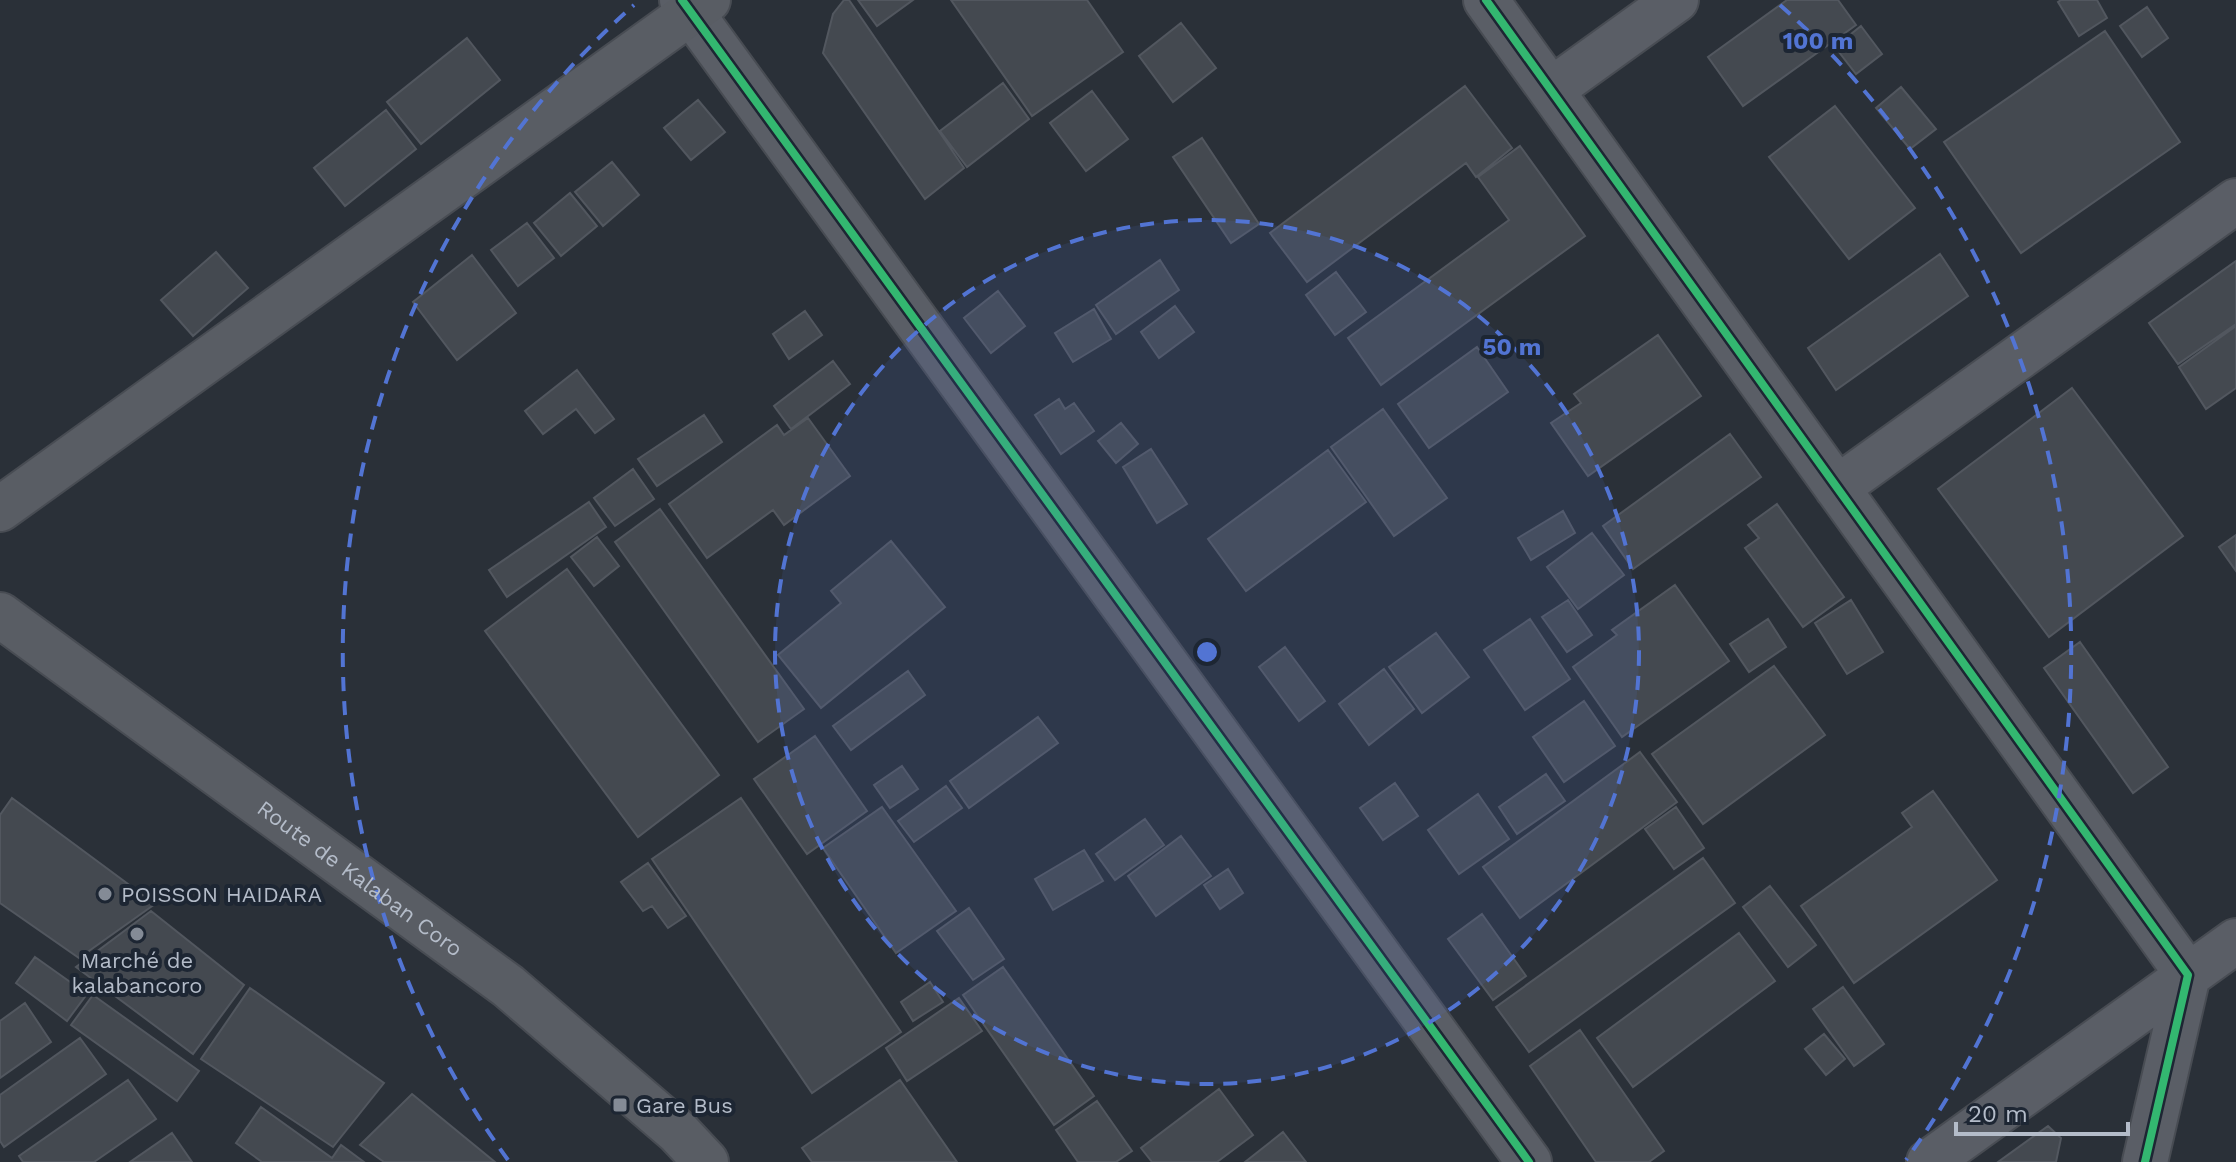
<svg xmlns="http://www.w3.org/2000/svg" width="2236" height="1162" font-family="'Work Sans',sans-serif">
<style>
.building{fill:#444950;stroke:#52575f;stroke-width:2}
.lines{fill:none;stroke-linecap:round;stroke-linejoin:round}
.street-casing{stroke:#484c53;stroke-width:48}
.secondary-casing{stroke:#484c53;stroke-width:48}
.street{stroke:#5a5e66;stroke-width:44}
.secondary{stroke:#595d64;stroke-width:44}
.cycleway-casing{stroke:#1d2633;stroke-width:13}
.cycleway{stroke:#33b770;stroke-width:8}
.ring{fill:none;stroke:#5274d3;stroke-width:4;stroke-dasharray:14 10}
.poi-dot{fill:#848b96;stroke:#1d2633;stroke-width:3}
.labels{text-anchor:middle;stroke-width:8;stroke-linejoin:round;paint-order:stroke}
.street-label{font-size:22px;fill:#b4bcc9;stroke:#1d2633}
.poi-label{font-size:22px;fill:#b4bcc9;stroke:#1d2633;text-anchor:start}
.centre{fill:#5274d3;stroke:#1d2633;stroke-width:4}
.ring-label{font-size:24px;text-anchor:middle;font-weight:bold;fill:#5274d3;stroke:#1d2633;stroke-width:8;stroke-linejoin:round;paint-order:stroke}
</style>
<rect width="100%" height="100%" fill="#2a3038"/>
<path class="building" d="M 844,0 L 849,0 L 964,168 L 925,199 L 823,53 L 833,14 Z
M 858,0 L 913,0 L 877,26 Z
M 951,0 L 1087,0 L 1123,52 L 1032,116 Z
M 1787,0 L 1838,0 L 1856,25 L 1743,106 L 1708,57 Z
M 2061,0 L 2097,0 L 2107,18 L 2079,36 L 2058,2 Z
M 2147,7 L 2168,38 L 2142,57 L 2120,26 Z
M 1181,23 L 1216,68 L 1173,102 L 1139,56 Z
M 1861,26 L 1882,54 L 1856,74 L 1835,47 Z
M 2105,31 L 2180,142 L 2021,253 L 1944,142 Z
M 467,38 L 500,80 L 421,144 L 387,102 Z
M 1003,83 L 1029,119 L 967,167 L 940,131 Z
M 1465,86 L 1512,148 L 1476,177 L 1466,163 L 1307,282 L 1270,233 Z
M 1901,87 L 1936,129 L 1910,149 L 1876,108 Z
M 1092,91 L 1128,139 L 1086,171 L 1050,123 Z
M 698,100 L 725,132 L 691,160 L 664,128 Z
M 1835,106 L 1915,208 L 1849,259 L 1769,157 Z
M 386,110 L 416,149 L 345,206 L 314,168 Z
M 1202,138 L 1259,224 L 1231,243 L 1173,157 Z
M 1520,146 L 1585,236 L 1381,385 L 1348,338 L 1509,220 L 1478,177 Z
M 612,162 L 639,195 L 603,226 L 575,192 Z
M 570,193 L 597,226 L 561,256 L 534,223 Z
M 527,223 L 554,258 L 518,286 L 491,250 Z
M 216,252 L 248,288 L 193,336 L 161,300 Z
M 1940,254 L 1968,296 L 1836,390 L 1808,348 Z
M 472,255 L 516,313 L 457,360 L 413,302 Z
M 1160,260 L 1179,290 L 1116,334 L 1096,305 Z
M 2236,261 L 2236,324 L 2178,364 L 2149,323 Z
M 1336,272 L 1366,312 L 1335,335 L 1306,295 Z
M 998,291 L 1025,326 L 991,353 L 964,318 Z
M 1175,306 L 1194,332 L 1159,358 L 1141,332 Z
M 1094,309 L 1111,339 L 1073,362 L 1055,333 Z
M 805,311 L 822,335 L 789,359 L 773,334 Z
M 2236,326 L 2236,388 L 2206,409 L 2179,367 Z
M 1658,335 L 1701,396 L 1588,476 L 1551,423 L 1581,403 L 1574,394 Z
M 1477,347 L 1508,392 L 1429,448 L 1398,404 Z
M 833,361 L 850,384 L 791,429 L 774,406 Z
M 577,370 L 614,419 L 595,433 L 576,409 L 543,434 L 525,411 Z
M 2072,388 L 2183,536 L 2049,637 L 1938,489 Z
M 1059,399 L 1065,409 L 1074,403 L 1094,431 L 1061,454 L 1035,415 Z
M 1383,409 L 1447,498 L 1394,536 L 1331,447 Z
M 704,415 L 722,442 L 657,486 L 638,459 Z
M 808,418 L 850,476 L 784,525 L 773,510 L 707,558 L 669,504 L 777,425 L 784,435 Z
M 1121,423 L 1138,444 L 1116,463 L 1098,441 Z
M 1730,434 L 1761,477 L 1633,569 L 1603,526 Z
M 1151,449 L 1187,504 L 1157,523 L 1123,467 Z
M 1328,450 L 1366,502 L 1246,591 L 1208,539 Z
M 633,469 L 654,499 L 615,526 L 594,498 Z
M 589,502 L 606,527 L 507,597 L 489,570 Z
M 1777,504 L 1844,597 L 1803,627 L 1745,548 L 1759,538 L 1748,525 Z
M 660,509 L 804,709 L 758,742 L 615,542 Z
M 1563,511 L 1575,533 L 1531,560 L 1518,538 Z
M 1592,533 L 1624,575 L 1578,609 L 1547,567 Z
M 2236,535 L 2236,571 L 2219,547 Z
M 597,537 L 619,566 L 594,586 L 571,557 Z
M 891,541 L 945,607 L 821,708 L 778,655 L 841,603 L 831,591 Z
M 567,569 L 719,775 L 638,837 L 485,631 Z
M 1675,585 L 1729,661 L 1622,737 L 1573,667 L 1617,635 L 1612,630 Z
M 1568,600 L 1592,635 L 1567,652 L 1542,617 Z
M 1851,600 L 1883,652 L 1847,674 L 1815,623 Z
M 1530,619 L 1570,679 L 1525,710 L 1484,650 Z
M 1768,619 L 1786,647 L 1749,672 L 1730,644 Z
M 1436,633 L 1469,677 L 1422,713 L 1389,667 Z
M 2080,642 L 2168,767 L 2133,793 L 2044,668 Z
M 1285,647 L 1325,701 L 1299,721 L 1259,667 Z
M 1774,666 L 1825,735 L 1703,824 L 1652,754 Z
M 1384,669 L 1414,709 L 1369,745 L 1339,704 Z
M 908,671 L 925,695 L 851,750 L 833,726 Z
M 1584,701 L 1615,746 L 1564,782 L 1533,737 Z
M 1038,717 L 1058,743 L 969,808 L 950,781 Z
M 815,736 L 867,811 L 807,854 L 754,779 Z
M 1640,752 L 1677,802 L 1520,918 L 1483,867 Z
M 902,766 L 918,789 L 890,808 L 874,785 Z
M 1546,774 L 1565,801 L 1517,834 L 1499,807 Z
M 1395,783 L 1418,816 L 1383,840 L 1360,808 Z
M 946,786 L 962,808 L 914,842 L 898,821 Z
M 1933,791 L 1997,880 L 1854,983 L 1801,906 L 1912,827 L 1902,813 Z
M 1478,794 L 1509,839 L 1459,874 L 1428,830 Z
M 12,798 L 155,904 L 79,958 L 0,903 L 0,815 Z
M 741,798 L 901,1032 L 812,1093 L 652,859 Z
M 882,807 L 956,911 L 896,953 L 823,848 Z
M 1676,807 L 1704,848 L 1674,869 L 1645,829 Z
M 1145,819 L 1164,845 L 1115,880 L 1096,854 Z
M 1181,836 L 1211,876 L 1156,916 L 1128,876 Z
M 1084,850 L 1103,881 L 1053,910 L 1035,879 Z
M 1703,858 L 1735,903 L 1529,1052 L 1496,1007 Z
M 648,863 L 686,916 L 668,928 L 652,906 L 643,911 L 621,882 Z
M 1228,869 L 1243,893 L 1220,909 L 1204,885 Z
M 1770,886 L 1816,945 L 1788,967 L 1743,907 Z
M 969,908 L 1004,959 L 973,980 L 937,931 Z
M 151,911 L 244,985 L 193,1054 L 76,967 Z
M 1482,914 L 1526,976 L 1493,1000 L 1448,939 Z
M 1739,933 L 1775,981 L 1633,1087 L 1597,1038 Z
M 35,957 L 87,994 L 67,1021 L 16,983 Z
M 1003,967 L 1094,1096 L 1054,1125 L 963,995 Z
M 930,982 L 943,1002 L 913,1021 L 901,1002 Z
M 1843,987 L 1884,1044 L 1854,1066 L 1813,1009 Z
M 250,988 L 384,1083 L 333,1147 L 201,1059 Z
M 93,995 L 199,1071 L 177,1101 L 71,1025 Z
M 959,998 L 982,1031 L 907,1081 L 886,1048 Z
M 25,1003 L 51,1042 L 0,1078 L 0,1021 Z
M 1580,1030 L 1664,1151 L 1649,1162 L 1596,1162 L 1530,1066 Z
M 1824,1034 L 1845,1059 L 1826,1075 L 1805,1049 Z
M 80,1038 L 106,1074 L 4,1147 L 0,1141 L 0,1095 Z
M 128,1080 L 156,1119 L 94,1162 L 23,1162 L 19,1156 Z
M 900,1080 L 957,1162 L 812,1162 L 802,1148 Z
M 1219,1089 L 1253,1135 L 1217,1162 L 1152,1162 L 1141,1148 Z
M 412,1094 L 495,1162 L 384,1162 L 360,1145 Z
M 1097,1101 L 1132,1151 L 1116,1162 L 1078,1162 L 1056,1130 Z
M 261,1107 L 332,1158 L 341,1145 L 364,1162 L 262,1162 L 236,1143 Z
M 2048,1126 L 2061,1138 L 2056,1162 L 1998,1162 Z
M 1283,1132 L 1306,1162 L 1245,1162 Z
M 172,1133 L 192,1162 L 130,1162 Z"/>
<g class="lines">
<defs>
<path id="street" d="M 682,0 L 1529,1162
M 1486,0 L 2188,975 L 2145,1162
M 1551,90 L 1676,0
M 1837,488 L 2236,201
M 1929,1162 L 2236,941"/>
<g id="secondary">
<path d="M 0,509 L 708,0"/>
<path id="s1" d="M 0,615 L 508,986 L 678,1132 L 706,1162"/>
</g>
</defs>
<use href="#street" class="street-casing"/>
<use href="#secondary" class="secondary-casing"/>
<use href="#street" class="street"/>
<use href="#secondary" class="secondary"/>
<defs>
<path id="cycleway" d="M 682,0 L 1529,1162
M 1486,0 L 2188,975 L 2145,1162"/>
</defs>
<use href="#cycleway" class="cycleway-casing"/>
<use href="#cycleway" class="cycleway"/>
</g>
<circle cx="1207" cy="652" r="432" fill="#5274d3" fill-opacity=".12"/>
<g class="ring">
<circle cx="1207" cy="652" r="432"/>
<path d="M508 1160A864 864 0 0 1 634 5M1780 5A864 864 0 0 1 1906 1160"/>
</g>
<g class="poi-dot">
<circle cx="105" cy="894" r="8"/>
<circle cx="137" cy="934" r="8"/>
<rect x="612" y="1097" width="16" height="16" rx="4"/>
</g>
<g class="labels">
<g class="street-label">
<text dy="8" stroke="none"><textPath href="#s1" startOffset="446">Route de Kalaban Coro</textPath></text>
</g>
<g class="poi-label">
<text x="121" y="902">POISSON HAIDARA</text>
<text x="137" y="968" text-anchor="middle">Marché de<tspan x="137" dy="25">kalabancoro</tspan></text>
<text x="636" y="1113">Gare Bus</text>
</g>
</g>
<circle cx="1207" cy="652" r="12" class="centre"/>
<g class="ring-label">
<text x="1818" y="49">100 m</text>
<text x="1512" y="355">50 m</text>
</g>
<path d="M1956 1122v12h172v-12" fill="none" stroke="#b4bcc9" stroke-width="4"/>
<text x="1968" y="1122" font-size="24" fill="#b4bcc9" stroke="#1d2633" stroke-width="6" paint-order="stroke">20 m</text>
</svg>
